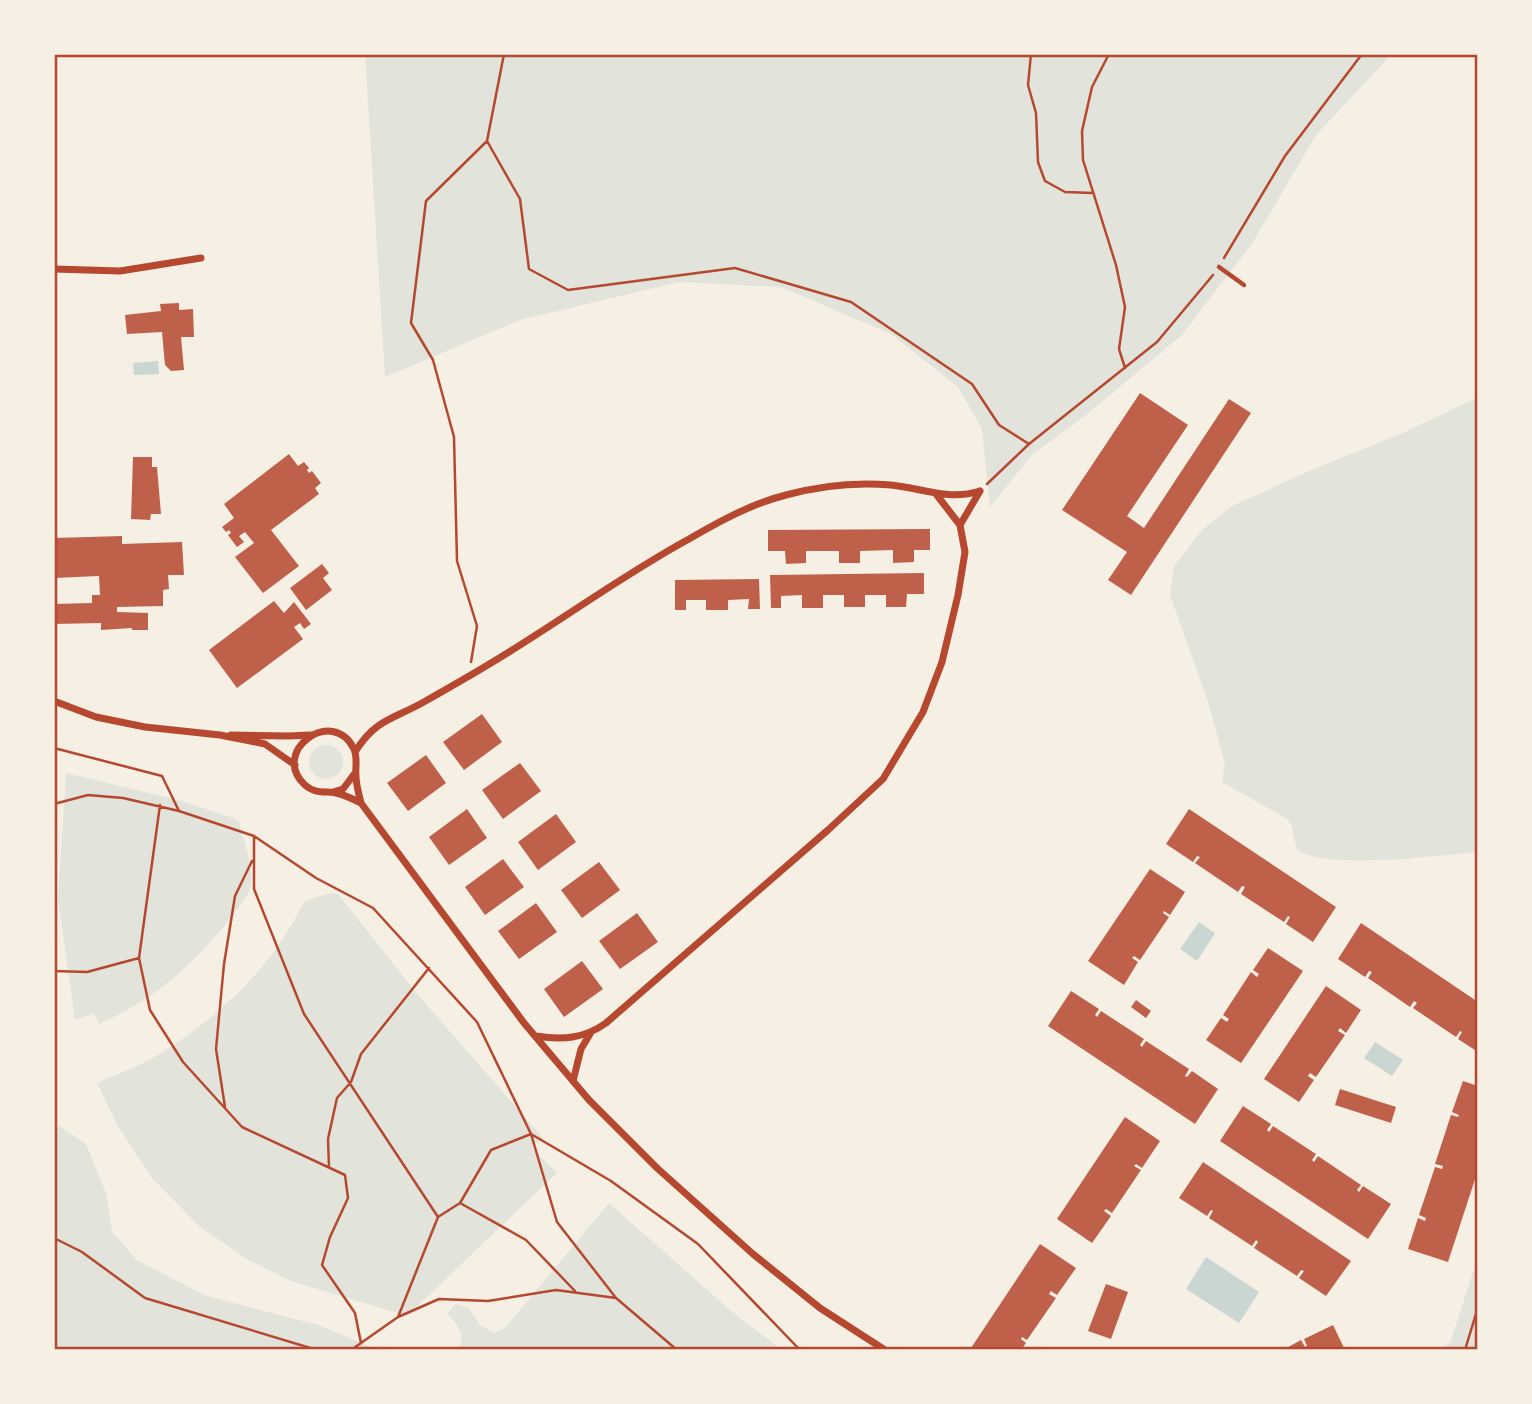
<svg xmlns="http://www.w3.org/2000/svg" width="1532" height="1404" font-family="'Noto Sans',sans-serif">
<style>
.green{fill:#e2e4dc}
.water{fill:#c9d6d2}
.building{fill:#bf614a}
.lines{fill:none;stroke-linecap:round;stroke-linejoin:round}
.path{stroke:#b5482f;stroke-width:2.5}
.service{stroke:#b5482f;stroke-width:4.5}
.minor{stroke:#b5482f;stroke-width:7}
.neatline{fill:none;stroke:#b5482f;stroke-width:2.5}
</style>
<rect width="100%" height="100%" fill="#f6efe4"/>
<path class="green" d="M 365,54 L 1392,54 L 1316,135 L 1253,242 L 1182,335 L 1086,415 L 1032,455 L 990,507 L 982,429 L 958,387 L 891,334 L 781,287 L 679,282 L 520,320 L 385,377 Z
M 1478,397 L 1478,852 C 1436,855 1331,871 1297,850 L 1291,824 L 1286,818 L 1222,782 L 1225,763 L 1207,699 L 1170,595 L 1174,566 L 1202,530 L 1232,506 L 1316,468 L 1405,432 Z
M309 762a17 17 0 1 1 34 0a17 17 0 1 1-34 0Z
M 66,773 L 182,801 L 233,818 L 239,822 C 243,838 254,869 251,885 C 248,898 236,910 228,921 C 191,967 154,1000 99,1024 L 94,1013 L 75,1020 L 58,899 Z
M 332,893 L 338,894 L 418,995 L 543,1138 L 532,1148 L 557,1173 L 407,1316 L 291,1281 L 247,1259 L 199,1226 L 152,1178 L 118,1126 L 97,1083 C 117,1074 138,1067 156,1056 C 206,1026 252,986 284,937 C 292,925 298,912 306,900 Z
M 59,1126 L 86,1144 L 106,1193 L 112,1232 L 137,1260 L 204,1295 L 318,1325 L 378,1350 L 54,1350 L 54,1131 Z
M 609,1203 L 730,1310 L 782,1350 L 458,1350 C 467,1334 457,1325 447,1313 L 456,1304 L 468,1307 L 480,1325 L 494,1333 L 504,1329 Z
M 1478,1257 L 1478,1350 L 1436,1350 L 1450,1343 Z"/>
<path class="water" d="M 158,361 L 159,374 L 134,375 L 133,363 Z
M 1199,922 L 1215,933 L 1197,961 L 1180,949 Z
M 1375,1042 L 1403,1060 L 1392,1076 L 1364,1058 Z
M 1206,1257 L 1259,1292 L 1239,1323 L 1186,1289 Z"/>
<path class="building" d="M 179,303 L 179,310 L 193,309 L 194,337 L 181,337 L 184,370 L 171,371 L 165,365 L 162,332 L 127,334 L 125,315 L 161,311 L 160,304 Z
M 1140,393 L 1188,425 L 1127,516 L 1144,528 L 1229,399 L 1251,413 L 1131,595 L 1108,580 L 1127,552 L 1062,510 Z
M 289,454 L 298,466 L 304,462 L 309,468 L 307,470 L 309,473 L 312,471 L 321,483 L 315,488 L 319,494 L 271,530 L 299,566 L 263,593 L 235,557 L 254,543 L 245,532 L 239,536 L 244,542 L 237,547 L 228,535 L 231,533 L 229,530 L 226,532 L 222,527 L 234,518 L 224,504 Z
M 133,457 L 152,457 L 152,467 L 157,467 L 161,514 L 151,514 L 150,520 L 131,519 Z
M 930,529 L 930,550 L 914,550 L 914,562 L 893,563 L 893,550 L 860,551 L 860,563 L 839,563 L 839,551 L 806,551 L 806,563 L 786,564 L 785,551 L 768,551 L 768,530 Z
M 122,536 L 122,544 L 182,542 L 184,575 L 168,575 L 169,589 L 163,590 L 163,606 L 117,607 L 117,612 L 148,613 L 148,630 L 132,630 L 132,628 L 101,630 L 101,623 L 54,624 L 54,604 L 92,603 L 92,595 L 100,595 L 99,576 L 54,578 L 54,538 Z
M 322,564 L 329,573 L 323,578 L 332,590 L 306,610 L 290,588 Z
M 924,573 L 924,594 L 907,594 L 906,607 L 886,607 L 886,595 L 865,595 L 865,607 L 844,607 L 844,595 L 823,595 L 823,608 L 802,608 L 802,595 L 781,596 L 781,608 L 771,608 L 770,575 Z
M 759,579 L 760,609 L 748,609 L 749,599 L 728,600 L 728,610 L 706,610 L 706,600 L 686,600 L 686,610 L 675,610 L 675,580 Z
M 274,601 L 284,613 L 294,602 L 311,624 L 304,629 L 300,623 L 294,627 L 303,639 L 237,688 L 209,650 Z
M 482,714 L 502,742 L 464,770 L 443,742 Z
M 426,755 L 446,783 L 408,811 L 387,783 Z
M 520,763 L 541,791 L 503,819 L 482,790 Z
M 467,809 L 487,838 L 449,865 L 429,837 Z
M 1189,809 L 1336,907 L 1313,942 L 1286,924 L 1290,917 L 1288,916 L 1284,922 L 1241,894 L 1245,887 L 1242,886 L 1238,892 L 1195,863 L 1200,857 L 1197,856 L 1193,862 L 1166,844 Z
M 556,814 L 576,842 L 538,870 L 518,842 Z
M 503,859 L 524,887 L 485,915 L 465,887 Z
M 599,862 L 620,890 L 582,918 L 561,890 Z
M 1150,869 L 1185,892 L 1170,915 L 1164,911 L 1163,913 L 1169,917 L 1140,960 L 1134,956 L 1132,958 L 1138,962 L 1124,985 L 1088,961 Z
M 536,903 L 557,932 L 519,959 L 498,931 Z
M 637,913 L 658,942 L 620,969 L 599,941 Z
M 1361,923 L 1478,1002 L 1478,1052 L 1458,1039 L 1462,1032 L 1460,1031 L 1456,1037 L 1413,1008 L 1417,1003 L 1414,1001 L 1410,1007 L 1368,978 L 1372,972 L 1369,971 L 1365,977 L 1338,959 Z
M 1268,948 L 1303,971 L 1241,1063 L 1206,1040 L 1221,1018 L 1227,1022 L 1229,1019 L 1223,1015 L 1251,972 L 1257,977 L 1259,974 L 1253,970 Z
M 582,961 L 603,989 L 564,1017 L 544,989 Z
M 1326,986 L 1361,1010 L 1346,1033 L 1340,1028 L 1338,1031 L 1345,1035 L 1316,1077 L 1310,1073 L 1308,1076 L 1314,1080 L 1299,1102 L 1264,1079 Z
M 1071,991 L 1099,1009 L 1095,1015 L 1097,1017 L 1101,1011 L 1144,1039 L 1140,1045 L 1142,1047 L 1146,1041 L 1189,1069 L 1185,1076 L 1187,1077 L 1192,1071 L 1218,1089 L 1195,1124 L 1048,1026 Z
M 1136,1000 L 1151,1011 L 1146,1018 L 1131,1007 Z
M 1463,1081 L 1478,1086 L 1478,1170 L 1448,1262 L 1408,1249 L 1418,1218 L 1425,1221 L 1426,1218 L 1419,1215 L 1435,1167 L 1442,1169 L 1443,1166 L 1435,1164 L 1451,1115 L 1458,1117 L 1459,1115 L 1452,1112 Z
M 1340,1089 L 1396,1107 L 1391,1123 L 1335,1105 Z
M 1243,1106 L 1271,1124 L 1267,1130 L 1269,1132 L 1273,1126 L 1316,1154 L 1312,1160 L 1314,1162 L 1318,1156 L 1361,1185 L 1357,1190 L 1359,1192 L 1363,1186 L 1391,1204 L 1368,1239 L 1220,1141 Z
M 1125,1117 L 1160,1141 L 1142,1168 L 1136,1164 L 1134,1166 L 1141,1170 L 1112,1213 L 1106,1209 L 1104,1211 L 1111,1216 L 1092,1243 L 1057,1219 Z
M 1203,1162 L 1351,1261 L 1326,1296 L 1299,1278 L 1304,1271 L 1301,1270 L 1297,1276 L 1254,1248 L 1258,1242 L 1256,1240 L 1252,1246 L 1209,1218 L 1213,1211 L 1211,1210 L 1207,1216 L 1179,1198 Z
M 1040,1244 L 1076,1268 L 1057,1295 L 1051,1291 L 1049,1294 L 1056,1298 L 1027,1340 L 1022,1337 L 1021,1339 L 1026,1343 L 1021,1350 L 974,1350 L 971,1348 Z
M 1106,1284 L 1128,1292 L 1111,1339 L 1088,1331 Z
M 1333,1325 L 1345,1350 L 1283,1350 L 1301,1340 L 1305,1347 L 1307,1346 L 1304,1339 Z"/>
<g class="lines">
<path class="path" d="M 1031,54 L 1028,85 L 1036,113 L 1038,162 L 1045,181 L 1065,192 L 1093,193
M 1109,54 L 1092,87 L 1082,131 L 1083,160 L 1116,265 L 1125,307 L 1119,349 L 1125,368
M 487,141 L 520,199 L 529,269 L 568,290 L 735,268 L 851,302 L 972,384 L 999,425 L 1029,444
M 1224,258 L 1285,156 L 1362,54
M 987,484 L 1029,444 L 1157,342 L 1213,275
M 471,662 L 477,626 L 457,561 L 454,437 L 433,360 L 411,323 L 426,201 L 487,141 L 504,54
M 54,748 L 162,776 L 179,811 L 254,836 L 316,878 L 373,908 L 477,1022 L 531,1134 L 491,1150 L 460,1203 L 438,1217 L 398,1317
M 54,804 L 88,795 L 123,798 L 179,811
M 160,805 L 139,958 L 150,1010 L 183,1062 L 242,1127 L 345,1175 L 348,1198 L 330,1237 L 322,1265 L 355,1313 L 361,1343
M 254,836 L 254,889 L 304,1014 L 438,1217
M 54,971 L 87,972 L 139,958
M 225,1107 L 216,1049 L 224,964 L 235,896 L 252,861
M 329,1167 L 328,1139 L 337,1098 L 351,1082 L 361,1054 L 429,968
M 460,1203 L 526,1240 L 575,1291
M 54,1238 L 82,1252 L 145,1298 L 317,1350
M 351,1350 L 398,1317 L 439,1299 L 488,1301 L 556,1290 L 616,1298
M 677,1350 L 616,1298 L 557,1222 L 531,1134 L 611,1181 L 698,1244 L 800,1350
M 1465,1350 L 1478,1307"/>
<path class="service" d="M 1219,267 L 1244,285"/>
<path class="minor" d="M 54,269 L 120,271 L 201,258
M 960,525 L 980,491
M 54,701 L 96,717 L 145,727 L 220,735 L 265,744 L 295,765
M 231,735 L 289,736 L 310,735
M 355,752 C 375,720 391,720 422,703 C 445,690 468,677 491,663 C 558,623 621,576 689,539 C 720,521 751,504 786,495 C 819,486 857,482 891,485 C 922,488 948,501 980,491
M 333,792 L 343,789 L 355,773
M 361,803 C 353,799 345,795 336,793 C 325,791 315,794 305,785 C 269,752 333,705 354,749 C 358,759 355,767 356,776 C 356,785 359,794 361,803 L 524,1023 L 589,1100 L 657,1168 L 753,1254 L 820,1308 L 885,1350
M 536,1036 C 562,1040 584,1039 606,1023 L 828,830 L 883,779 L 923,712 L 942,662 L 958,595 L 965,552 L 960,525 L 936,494
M 573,1081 L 581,1049 L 590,1034"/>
</g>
<rect width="1532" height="1404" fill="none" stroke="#f6efe4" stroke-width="112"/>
<rect x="56" y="56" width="1420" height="1292" class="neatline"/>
</svg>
